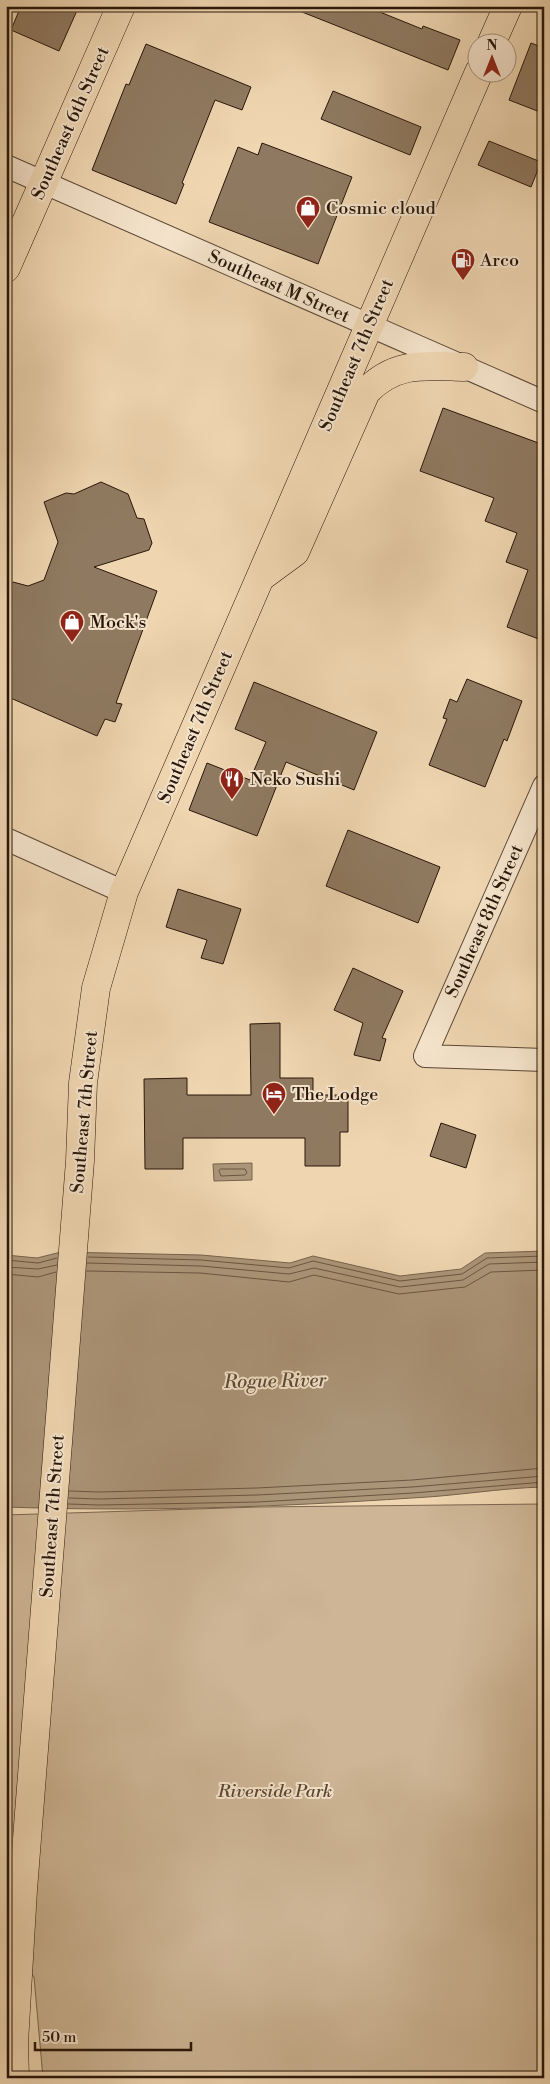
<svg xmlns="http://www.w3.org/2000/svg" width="550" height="2084" font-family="'Libre Bodoni',serif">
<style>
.green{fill:#cdb595;stroke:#7a6650}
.water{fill:#ab9578;stroke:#77624c}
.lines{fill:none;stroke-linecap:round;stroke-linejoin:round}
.shore{stroke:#6a5641;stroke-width:1}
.building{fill:#8f7a61;stroke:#28160a}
.minor-casing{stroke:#5a4634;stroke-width:24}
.highway-casing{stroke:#28160a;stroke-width:29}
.minor{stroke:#f5e4cc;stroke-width:22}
.highway{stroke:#efd6b1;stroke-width:28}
.labels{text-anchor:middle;stroke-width:4;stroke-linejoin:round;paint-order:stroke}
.street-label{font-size:18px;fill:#28160a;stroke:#f5e4cc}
.poi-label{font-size:18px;fill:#28160a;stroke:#f5e4cc;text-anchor:start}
.park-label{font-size:18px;font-style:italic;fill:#5a4634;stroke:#f5e4cc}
.water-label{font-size:19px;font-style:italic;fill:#5c4936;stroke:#f5e4cc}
</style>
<rect width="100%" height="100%" fill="#efd6b1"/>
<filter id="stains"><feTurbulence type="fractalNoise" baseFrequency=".004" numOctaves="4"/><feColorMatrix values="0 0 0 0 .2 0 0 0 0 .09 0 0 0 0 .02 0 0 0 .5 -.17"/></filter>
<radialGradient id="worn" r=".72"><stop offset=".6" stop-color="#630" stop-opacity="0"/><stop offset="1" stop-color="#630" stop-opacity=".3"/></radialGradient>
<path class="green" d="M 544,1504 L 544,2078 L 43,2078 L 34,1977 L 6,1945 L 6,1515 L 258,1507 Z"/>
<path class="water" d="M 252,1163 L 252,1180 L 214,1181 L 213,1164 Z
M 544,1251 L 544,1487 C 500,1488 456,1496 412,1498 C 276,1507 142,1512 6,1507 L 6,1255 L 37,1258 L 61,1252 L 201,1255 L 290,1263 L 313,1256 L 400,1276 L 461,1269 L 485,1253 Z"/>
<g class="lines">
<path class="shore" d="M 221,1169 L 245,1169 L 247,1173 L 245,1175 L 221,1176 L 219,1171 Z
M 88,1257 L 201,1260 L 289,1268 L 313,1261 L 400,1281 L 462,1274 L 487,1258 L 544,1256
M 6,1260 L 38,1263 L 57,1258
M 87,1263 L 201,1266 L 289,1274 L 314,1268 L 400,1287 L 463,1280 L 489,1264 L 544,1262
M 6,1267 L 38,1269 L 57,1265
M 86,1271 L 200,1273 L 289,1282 L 314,1275 L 399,1294 L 465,1287 L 491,1272 L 544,1270
M 6,1274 L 38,1277 L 56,1272
M 69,1491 L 99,1492 L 257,1488 L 412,1480 L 544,1468
M 69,1498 L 99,1499 L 257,1495 L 412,1487 L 544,1476
M 68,1504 L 99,1505 L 257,1502 L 413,1493 L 544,1482"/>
</g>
<path class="building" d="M 21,6 L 79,6 L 59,51 L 11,30 Z
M 287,6 L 365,6 L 422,29 L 423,26 L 460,40 L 448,70 Z
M 531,43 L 544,48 L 544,101 L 540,112 L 509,100 Z
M 146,44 L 251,87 L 242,110 L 215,100 L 182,183 L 184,184 L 176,204 L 92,170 L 126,84 L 129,85 Z
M 333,91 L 421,127 L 410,155 L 321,119 Z
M 489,141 L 541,162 L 531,187 L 478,165 Z
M 262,143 L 352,177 L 318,264 L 209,222 L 238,147 L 258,155 Z
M 443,408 L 544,445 L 544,641 L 507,627 L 528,570 L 506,562 L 517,533 L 485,521 L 494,498 L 420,471 Z
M 101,482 L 128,494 L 137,518 L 144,519 L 152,543 L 149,550 L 94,567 L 157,591 L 116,703 L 122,704 L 115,722 L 105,719 L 97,736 L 6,696 L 6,591 L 13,582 L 28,586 L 44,580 L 58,542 L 44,502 L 66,493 L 74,494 Z
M 467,679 L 522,701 L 507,741 L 504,739 L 485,787 L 429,765 L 447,719 L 443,718 L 450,699 L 457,702 Z
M 254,682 L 377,732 L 354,790 L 286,762 L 257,836 L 189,810 L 207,763 L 250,780 L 266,742 L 235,729 Z
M 348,830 L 440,867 L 418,923 L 326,886 Z
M 178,889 L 241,909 L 223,964 L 201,958 L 207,940 L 166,927 Z
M 353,968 L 403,991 L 382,1038 L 386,1039 L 380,1061 L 354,1055 L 363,1023 L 334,1010 Z
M 280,1023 L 280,1078 L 313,1078 L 313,1095 L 348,1095 L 348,1132 L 340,1132 L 340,1166 L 305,1166 L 305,1138 L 183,1138 L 183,1169 L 145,1169 L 144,1079 L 187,1078 L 187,1095 L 251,1095 L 250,1024 Z
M 441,1123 L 476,1135 L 466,1168 L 430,1156 Z"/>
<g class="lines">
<defs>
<path id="minor" d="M 6,166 L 544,402
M 544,786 L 425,1056 L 544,1060
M 6,839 L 124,892"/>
<path id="highway" d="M 492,42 L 508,6
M 6,268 L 121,6
M 261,577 L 295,552 L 366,392 C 395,361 425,366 464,367
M 15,2078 L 14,2043 L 23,1890 L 80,1161 L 83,1083 L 96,988 L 124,892 L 479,72"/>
</defs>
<use href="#minor" class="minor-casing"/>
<use href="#highway" class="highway-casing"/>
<use href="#minor" class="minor"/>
<use href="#highway" class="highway"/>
</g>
<defs>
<symbol id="shop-pin" viewBox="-11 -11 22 30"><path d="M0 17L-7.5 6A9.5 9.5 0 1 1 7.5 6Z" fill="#8f2418" stroke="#f5e4cc"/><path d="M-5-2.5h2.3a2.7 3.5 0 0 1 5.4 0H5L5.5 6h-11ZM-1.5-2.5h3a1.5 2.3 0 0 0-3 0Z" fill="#fff"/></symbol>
<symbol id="fuel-pin" viewBox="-11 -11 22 30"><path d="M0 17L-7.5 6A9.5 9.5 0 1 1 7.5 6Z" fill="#8f2418" stroke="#f5e4cc"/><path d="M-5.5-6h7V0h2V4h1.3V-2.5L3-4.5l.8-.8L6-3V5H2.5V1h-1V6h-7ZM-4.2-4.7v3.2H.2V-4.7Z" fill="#fff"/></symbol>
<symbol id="restaurant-pin" viewBox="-11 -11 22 30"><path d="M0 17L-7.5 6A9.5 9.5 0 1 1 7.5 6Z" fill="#8f2418" stroke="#f5e4cc"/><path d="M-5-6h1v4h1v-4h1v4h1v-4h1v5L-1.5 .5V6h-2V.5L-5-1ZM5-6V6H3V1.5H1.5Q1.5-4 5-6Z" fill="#fff"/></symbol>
<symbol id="hotel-pin" viewBox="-11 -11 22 30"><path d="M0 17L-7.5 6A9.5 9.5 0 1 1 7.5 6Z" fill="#8f2418" stroke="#f5e4cc"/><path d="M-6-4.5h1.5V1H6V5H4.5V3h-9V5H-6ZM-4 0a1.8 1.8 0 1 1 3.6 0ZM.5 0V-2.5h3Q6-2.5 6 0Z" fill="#fff"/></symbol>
</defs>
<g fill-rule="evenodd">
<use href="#shop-pin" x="294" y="194" width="28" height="38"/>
<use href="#fuel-pin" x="449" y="246" width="28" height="38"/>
<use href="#shop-pin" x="58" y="608" width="28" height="38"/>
<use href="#restaurant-pin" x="218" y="765" width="28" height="38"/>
<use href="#hotel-pin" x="260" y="1080" width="28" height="38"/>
</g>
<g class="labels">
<g class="street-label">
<text transform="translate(70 123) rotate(-66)" y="6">Southeast 6th Street</text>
<text transform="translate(279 286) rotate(24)" y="6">Southeast M Street</text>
<text transform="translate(356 355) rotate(-67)" y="6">Southeast 7th Street</text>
<text transform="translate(195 727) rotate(-67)" y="6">Southeast 7th Street</text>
<text transform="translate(484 921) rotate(-66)" y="6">Southeast 8th Street</text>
<text transform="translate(84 1112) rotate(-85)" y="6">Southeast 7th Street</text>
<text transform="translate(52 1516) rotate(-86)" y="6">Southeast 7th Street</text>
</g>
<g class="poi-label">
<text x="326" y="214">Cosmic cloud</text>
<text x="480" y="266">Arco</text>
<text x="90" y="628">Mock's</text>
<text x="250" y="785">Neko Sushi</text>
<text x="292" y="1100">The Lodge</text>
</g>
<g class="park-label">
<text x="275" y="1797">Riverside Park</text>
</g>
<g class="water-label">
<text transform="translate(275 1380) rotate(-1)" y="7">Rogue River</text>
</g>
</g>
<rect width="550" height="2084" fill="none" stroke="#efd6b1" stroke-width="25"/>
<rect x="8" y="8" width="535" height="2069" fill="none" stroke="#28160a" stroke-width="2.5"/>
<rect x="12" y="12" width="525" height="2059" fill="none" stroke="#28160a"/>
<g transform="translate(492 58)"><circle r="24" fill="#f5e4cc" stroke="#a3927e"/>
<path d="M0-4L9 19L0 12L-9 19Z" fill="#8f2418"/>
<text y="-8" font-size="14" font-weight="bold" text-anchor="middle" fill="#28160a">N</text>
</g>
<path d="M35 2042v8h156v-8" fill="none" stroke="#28160a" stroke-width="2.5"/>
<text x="42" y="2042" font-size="15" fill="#28160a" stroke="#f5e4cc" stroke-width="4" paint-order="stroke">50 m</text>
<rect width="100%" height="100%" filter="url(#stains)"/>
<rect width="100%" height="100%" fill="url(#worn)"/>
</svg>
